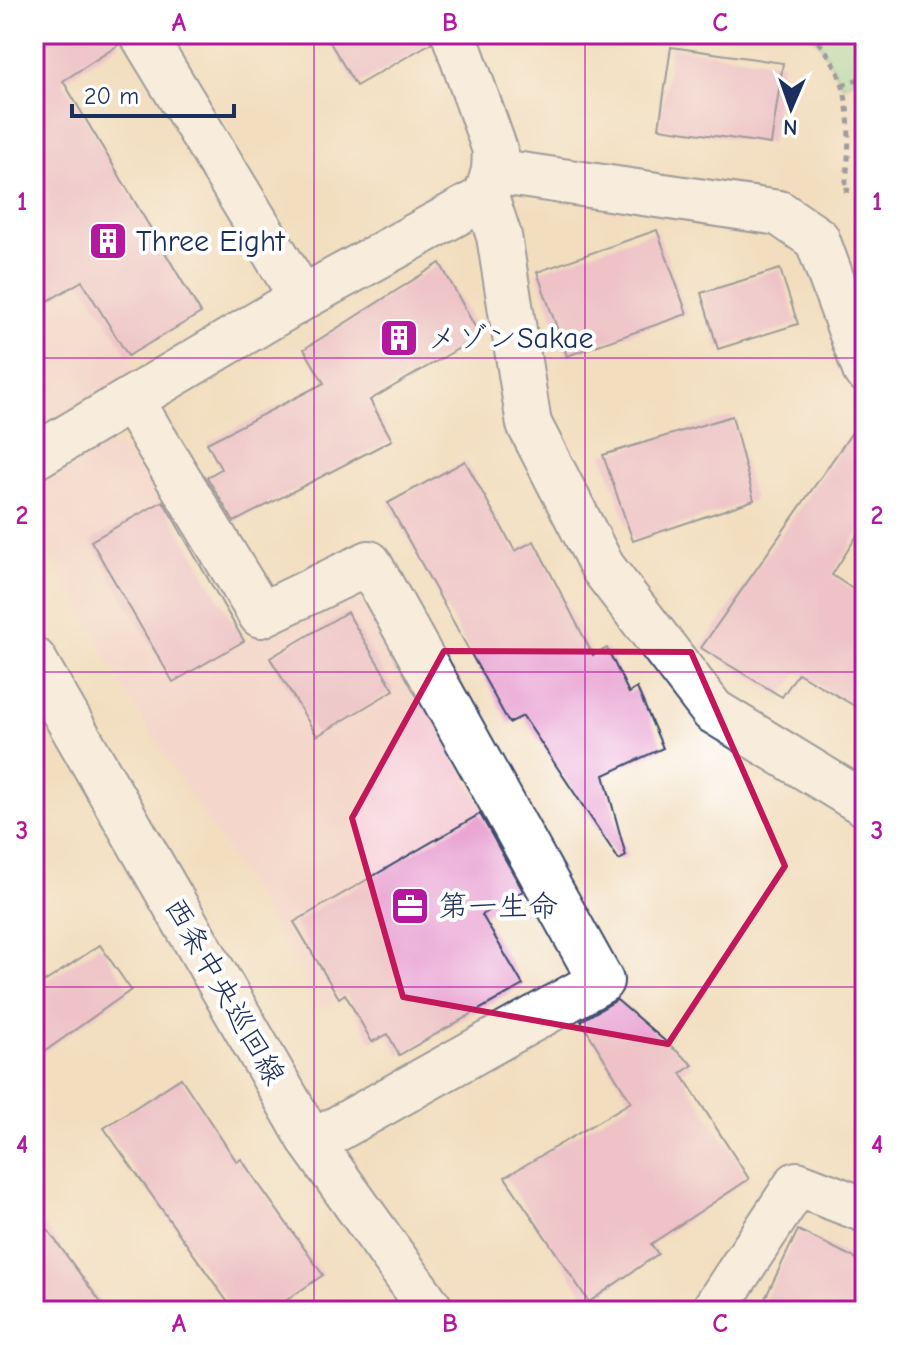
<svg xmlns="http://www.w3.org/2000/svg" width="899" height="1345" font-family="'Comic Neue','Klee One',sans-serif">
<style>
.built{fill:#f6cfd8}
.green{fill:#88dda0;stroke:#52867f;stroke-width:2}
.building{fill:#e8a1d1}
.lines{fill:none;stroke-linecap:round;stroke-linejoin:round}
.minor-casing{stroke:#3b496d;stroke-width:48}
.path{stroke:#3b496d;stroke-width:5;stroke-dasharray:6 6;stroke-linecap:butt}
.minor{stroke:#fff;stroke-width:44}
.marked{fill:none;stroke:#c2185b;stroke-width:6;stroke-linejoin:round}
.grid{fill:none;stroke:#b5179e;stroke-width:2;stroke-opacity:0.55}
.labels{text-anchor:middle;stroke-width:8;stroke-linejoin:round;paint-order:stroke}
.poi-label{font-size:30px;fill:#1b2f5e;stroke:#fff;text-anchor:start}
.street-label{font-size:30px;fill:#1b2f5e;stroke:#fff}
.neatline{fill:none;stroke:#b5179e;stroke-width:3}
.grid-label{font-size:26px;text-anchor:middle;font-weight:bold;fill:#b5179e}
</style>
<rect width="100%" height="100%" fill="#fff"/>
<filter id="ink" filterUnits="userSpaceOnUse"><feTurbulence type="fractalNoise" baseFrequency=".0125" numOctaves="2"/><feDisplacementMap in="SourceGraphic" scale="16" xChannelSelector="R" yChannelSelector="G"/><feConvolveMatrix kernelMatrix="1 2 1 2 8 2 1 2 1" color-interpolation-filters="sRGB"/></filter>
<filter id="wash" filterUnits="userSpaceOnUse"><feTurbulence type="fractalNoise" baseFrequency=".006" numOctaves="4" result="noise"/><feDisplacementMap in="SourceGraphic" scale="32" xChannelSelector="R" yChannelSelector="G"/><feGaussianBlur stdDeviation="1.8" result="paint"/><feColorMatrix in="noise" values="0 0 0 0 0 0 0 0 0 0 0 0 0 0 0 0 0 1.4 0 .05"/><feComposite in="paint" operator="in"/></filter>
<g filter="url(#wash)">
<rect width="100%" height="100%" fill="#f2debf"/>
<path class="built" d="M 34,202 L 140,377 L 34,437 Z
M 93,446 L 119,446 L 150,484 L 244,641 L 333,596 L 353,596 L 373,604 L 526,889 L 320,1010 L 276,930 L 129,699 L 34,525 L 35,484 Z"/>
<path class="green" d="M 809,34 L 865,34 L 865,77 L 842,85 L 819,42 Z"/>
<g id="blocks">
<path class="building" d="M 34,34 L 117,34 L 120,44 L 63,81 L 201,313 L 128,356 L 82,281 L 34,309 Z
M 325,34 L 430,34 L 431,43 L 356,86 Z
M 671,47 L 783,63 L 771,144 L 659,128 Z
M 657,230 L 687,314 L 567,356 L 537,272 Z
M 440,263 L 480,336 L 370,400 L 392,440 L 234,522 L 207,477 L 221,469 L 207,443 L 324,383 L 304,349 Z
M 780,269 L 798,324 L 718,349 L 701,293 Z
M 865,414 L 865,523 L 832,575 L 865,597 L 865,712 L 798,673 L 782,697 L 701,648 Z
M 732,416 L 754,500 L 633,541 L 603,455 Z
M 465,461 L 515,551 L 534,541 L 593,655 L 607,648 L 629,693 L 637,688 L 663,748 L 604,775 L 626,856 L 619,860 L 523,716 L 509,723 L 388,503 Z
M 163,501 L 244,641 L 173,682 L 91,541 Z
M 347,612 L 394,690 L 317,736 L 270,658 Z
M 480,814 L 523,891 L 482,915 L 523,985 L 399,1055 L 388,1034 L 372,1042 L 345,994 L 339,998 L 294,922 Z
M 100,945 L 131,990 L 34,1059 L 34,989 Z
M 617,1000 L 693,1065 L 681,1073 L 749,1179 L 651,1244 L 658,1254 L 589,1302 L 505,1177 L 631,1102 L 581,1021 Z
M 181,1078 L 237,1162 L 241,1159 L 323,1275 L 271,1311 L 234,1311 L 104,1128 Z
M 34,1211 L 107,1311 L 34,1311 Z
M 798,1230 L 865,1263 L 865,1311 L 759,1311 Z"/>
</g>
</g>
<g filter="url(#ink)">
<use href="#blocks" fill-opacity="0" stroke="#3b496d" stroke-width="2"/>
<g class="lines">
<defs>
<path id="minor" d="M 142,34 L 302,298
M 454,34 L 495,150 L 494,171 L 486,197 L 499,236 L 529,424 L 603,568 L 713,711 L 865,804
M 494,171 L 779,213 L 817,239 L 865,370
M 131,400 L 261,615 L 369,563 L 601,981 L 312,1143
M 34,457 L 302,298 L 486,197
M 34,660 L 312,1143 L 432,1311
M 713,1311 L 797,1184 L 865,1210"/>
</defs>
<use href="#minor" class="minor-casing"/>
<path class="path" d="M 809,34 C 856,71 851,137 845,190
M 842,85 L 865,77
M 844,190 L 865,192"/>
<use href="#minor" class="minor"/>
</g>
</g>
<path d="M0 0H899V1345H0ZM 444,651 L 691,652 L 785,866 L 668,1044 L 403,997 L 352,818 Z" fill="#f2debf" fill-opacity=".55" fill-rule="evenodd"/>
<path class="marked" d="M 444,651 L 691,652 L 785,866 L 668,1044 L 403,997 L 352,818 Z"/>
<path class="grid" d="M 314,34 L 314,1311M 585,34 L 585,1311M 34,358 L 865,358M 34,672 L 865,672M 34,987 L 865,987"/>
<defs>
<symbol id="building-square" viewBox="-11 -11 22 22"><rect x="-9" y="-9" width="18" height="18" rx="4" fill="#b5179e" stroke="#fff"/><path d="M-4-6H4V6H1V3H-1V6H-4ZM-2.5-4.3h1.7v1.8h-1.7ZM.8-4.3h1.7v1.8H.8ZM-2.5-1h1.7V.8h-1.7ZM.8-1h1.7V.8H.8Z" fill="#fff"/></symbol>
<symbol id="office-square" viewBox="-11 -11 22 22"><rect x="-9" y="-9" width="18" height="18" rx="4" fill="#b5179e" stroke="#fff"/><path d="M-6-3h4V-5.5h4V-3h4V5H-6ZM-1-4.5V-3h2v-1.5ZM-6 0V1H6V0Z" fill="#fff"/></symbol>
</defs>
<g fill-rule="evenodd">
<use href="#building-square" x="86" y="219" width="44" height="44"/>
<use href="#building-square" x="377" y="316" width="44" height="44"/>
<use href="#office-square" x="388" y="884" width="44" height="44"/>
</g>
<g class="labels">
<g class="poi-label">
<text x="136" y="251">Three Eight</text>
<text x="427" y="348">メゾンSakae</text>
<text x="438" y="916">第一生命</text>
</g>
<g class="street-label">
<text transform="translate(225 991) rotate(60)" y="10">西条中央巡回線</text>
</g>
</g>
<rect width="899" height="1345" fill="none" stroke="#fff" stroke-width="88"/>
<g transform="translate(791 108) rotate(182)" stroke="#ffffff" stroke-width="6" paint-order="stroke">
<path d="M0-6L14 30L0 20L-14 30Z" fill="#1b2f5e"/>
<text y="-12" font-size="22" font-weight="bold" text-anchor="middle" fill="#1b2f5e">N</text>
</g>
<path d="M72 104v12h162v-12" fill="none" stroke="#1b2f5e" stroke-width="4"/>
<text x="84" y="104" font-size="24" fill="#1b2f5e" stroke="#ffffff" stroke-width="6" paint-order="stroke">20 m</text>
<rect x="44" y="44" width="811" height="1257" class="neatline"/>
<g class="grid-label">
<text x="179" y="31">A</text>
<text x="450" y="31">B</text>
<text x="720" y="31">C</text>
<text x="22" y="210">1</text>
<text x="877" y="210">1</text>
<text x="22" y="524">2</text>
<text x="877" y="524">2</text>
<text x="22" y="839">3</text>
<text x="877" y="839">3</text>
<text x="22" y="1153">4</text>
<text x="877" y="1153">4</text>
<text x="179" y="1332">A</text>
<text x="450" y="1332">B</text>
<text x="720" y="1332">C</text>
</g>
</svg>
